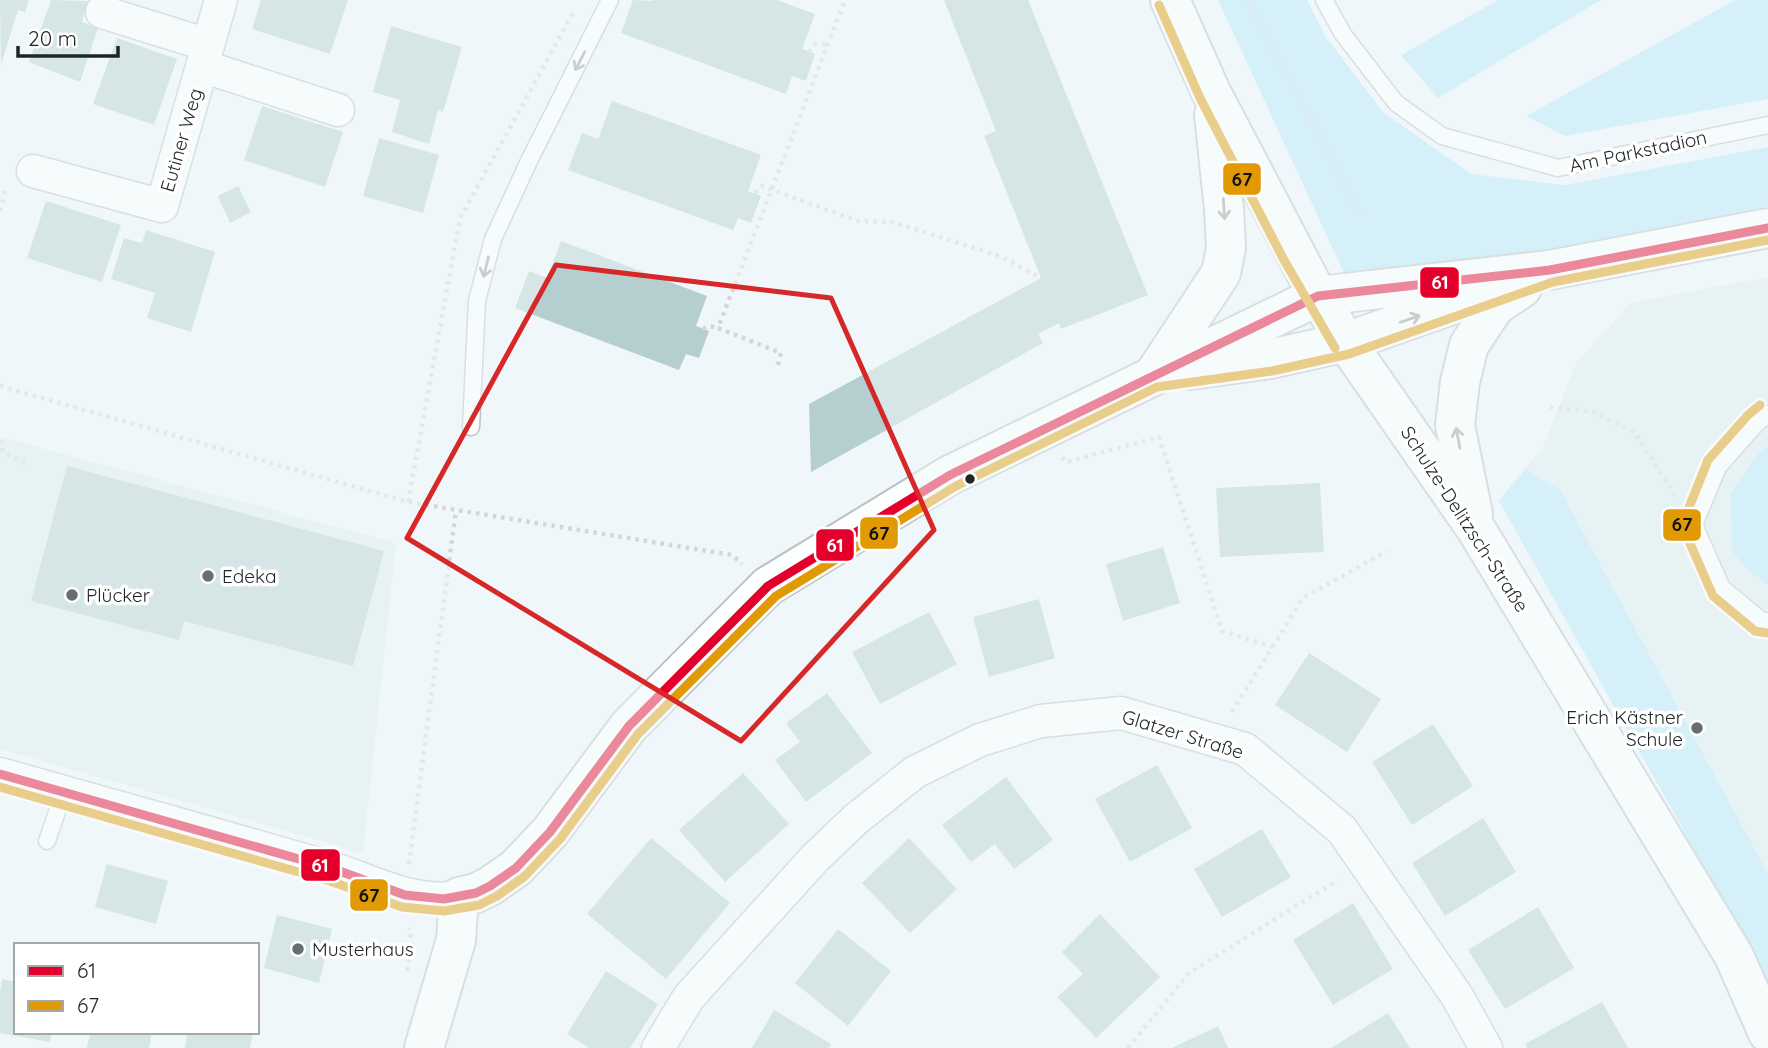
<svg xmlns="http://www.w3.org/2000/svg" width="1768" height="1048" font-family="Quicksand,sans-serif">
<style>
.built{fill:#dbeaef}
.green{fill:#b4e6f6}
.building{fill:#b5cecf}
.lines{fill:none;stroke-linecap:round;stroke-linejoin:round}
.lane-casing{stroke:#bcc1c3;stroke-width:19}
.street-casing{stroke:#bcc1c3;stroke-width:35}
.secondary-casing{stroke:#bcc1c3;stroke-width:42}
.path{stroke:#d3d6d7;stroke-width:4.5;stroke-dasharray:3.5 5;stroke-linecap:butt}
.lane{stroke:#fdfefe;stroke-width:16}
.street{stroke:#fdfefe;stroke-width:32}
.secondary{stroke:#fdfefe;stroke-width:38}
.bus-1-casing{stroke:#fff;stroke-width:14}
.bus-2-casing{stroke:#fff;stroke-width:14}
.bus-1{stroke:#e4002b;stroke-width:9}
.bus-2{stroke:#e19904;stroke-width:9}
.oneway{stroke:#999c9c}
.marked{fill:none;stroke:#d62828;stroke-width:5;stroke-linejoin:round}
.bus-dot{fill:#1f2425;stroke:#fff;stroke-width:2.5}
.poi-dot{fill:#686e70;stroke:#fff;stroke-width:2.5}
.labels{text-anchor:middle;stroke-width:7;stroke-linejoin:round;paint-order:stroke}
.street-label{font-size:19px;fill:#1f2425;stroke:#fff}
.poi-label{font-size:19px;fill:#1f2425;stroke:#fff;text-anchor:start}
.line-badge{stroke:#fff;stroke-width:2.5}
.badge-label{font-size:19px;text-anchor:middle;font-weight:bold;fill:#fff}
.pale-badge-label{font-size:19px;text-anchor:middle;font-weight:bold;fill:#111}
</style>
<rect width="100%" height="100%" fill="#f0f7fa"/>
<path class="built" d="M 1768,277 L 1768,986 L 1753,954 L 1499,501 L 1543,447 L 1576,363 L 1631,303 Z
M 0,437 L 396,543 L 363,853 L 0,749 Z"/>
<path class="green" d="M 1218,0 L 1307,0 L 1325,36 L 1383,112 L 1471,174 L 1565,185 L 1768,147 L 1768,206 L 1595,247 L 1434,272 L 1344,273 Z
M 1498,0 L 1601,0 L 1438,98 L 1401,55 Z
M 1735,0 L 1768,0 L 1768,99 L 1565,136 L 1526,116 Z
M 1768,445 L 1768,584 L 1747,570 L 1732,551 L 1731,493 L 1760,452 Z
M 1525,469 L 1560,490 L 1768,874 L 1768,986 L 1753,954 L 1499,501 Z"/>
<path class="building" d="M 0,0 L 29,0 L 25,12 L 18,10 L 1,65 Z
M 51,0 L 88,1 L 82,22 L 98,28 L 80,82 L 29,62 Z
M 261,0 L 348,0 L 330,54 L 252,29 Z
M 633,0 L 653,1 L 654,0 L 777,0 L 815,14 L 802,49 L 815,54 L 806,81 L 792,76 L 786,94 L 621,33 Z
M 944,0 L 1028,0 L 1148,295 L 1061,329 L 1059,323 L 1038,334 L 1043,343 L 811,472 L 809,404 L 1041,278 L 984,136 L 996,131 Z
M 391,26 L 462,47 L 443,112 L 438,110 L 429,144 L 392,132 L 400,100 L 373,92 Z
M 117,38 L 177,59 L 154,125 L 93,104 Z
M 612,101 L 761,155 L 748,191 L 761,196 L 751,223 L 738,218 L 733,230 L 568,170 L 582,133 L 598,139 Z
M 262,106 L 343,132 L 325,187 L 244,160 Z
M 379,138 L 439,155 L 423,213 L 363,196 Z
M 238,186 L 251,212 L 230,223 L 218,196 Z
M 46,201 L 121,225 L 102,282 L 27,258 Z
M 146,230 L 215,252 L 191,332 L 147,318 L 155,293 L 111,279 L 124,238 L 142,243 Z
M 561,241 L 707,296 L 696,326 L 709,331 L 699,358 L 686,354 L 679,370 L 515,308 L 529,271 L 547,278 Z
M 67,466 L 384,551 L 353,666 L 184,621 L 179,640 L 31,601 Z
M 1320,483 L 1324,552 L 1220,557 L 1216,488 Z
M 1163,547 L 1180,603 L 1123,621 L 1106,564 Z
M 1039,599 L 1055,658 L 989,677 L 973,617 Z
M 929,612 L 957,664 L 880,704 L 852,652 Z
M 1309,653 L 1381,699 L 1347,752 L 1275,705 Z
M 827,693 L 872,753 L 806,802 L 775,760 L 800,742 L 786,723 Z
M 1433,724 L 1473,786 L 1412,825 L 1372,762 Z
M 1157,765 L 1192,828 L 1130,862 L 1095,799 Z
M 743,773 L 789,824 L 725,882 L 679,830 Z
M 1006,777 L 1053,840 L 1014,869 L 995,844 L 971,862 L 942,825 Z
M 1483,818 L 1516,872 L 1445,916 L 1412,863 Z
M 1262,829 L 1291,877 L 1222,917 L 1194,869 Z
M 651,838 L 730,903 L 666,979 L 587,914 Z
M 909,838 L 957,889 L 910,933 L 862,883 Z
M 107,864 L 168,881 L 156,924 L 95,907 Z
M 1353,903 L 1393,969 L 1333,1005 L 1293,940 Z
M 1538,907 L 1574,968 L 1505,1009 L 1468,950 Z
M 1100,914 L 1160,977 L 1096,1038 L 1057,997 L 1083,974 L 1062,952 Z
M 277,915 L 332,929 L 319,983 L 264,968 Z
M 838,929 L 891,971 L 848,1026 L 795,983 Z
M 606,971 L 658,1004 L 630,1048 L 589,1048 L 567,1034 Z
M 2,979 L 16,982 L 16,1032 L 52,1032 L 50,1042 L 0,1033 L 0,992 Z
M 1602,1002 L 1628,1048 L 1527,1048 L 1525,1044 Z
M 774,1010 L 831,1044 L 829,1048 L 752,1048 Z
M 1388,1013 L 1410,1048 L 1331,1048 Z
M 1218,1026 L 1228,1048 L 1172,1048 Z
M 90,1032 L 152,1032 L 149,1048 L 87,1048 Z
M 187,1032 L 253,1032 L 250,1048 L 185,1048 Z"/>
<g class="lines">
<defs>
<path id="lane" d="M 1324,0 L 1343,34 L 1396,103 L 1442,136 L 1558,168 L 1768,125
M 1768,414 L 1757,423 L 1718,467 L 1694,525 L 1722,588 L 1762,621 L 1768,621
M 471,427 L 477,301 L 493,239 L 529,161 L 610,0
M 47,841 L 64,792"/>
<path id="street" d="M 102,12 L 208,45
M 202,66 L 338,110
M 33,171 L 162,206 L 221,0
M 0,774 C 108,804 217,835 325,866 C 369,879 411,905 459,897
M 658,1048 L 689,997 L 815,858 L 856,819 L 915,772 L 980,740 L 1041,721 L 1121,713 L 1245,749 L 1342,830 L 1457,996 L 1486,1048"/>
<path id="secondary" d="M 1170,0 L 1211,92 L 1318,296 L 1346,342 L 1476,529 L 1734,956 L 1768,1033
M 1190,370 L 1270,359 L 1346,342 L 1483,294
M 1155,373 L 1221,273 L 1226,248 L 1224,209 L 1214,115
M 1473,514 L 1455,425 L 1460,382 L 1469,345 L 1495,306 L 1522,288
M 424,1048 L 456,940 L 459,897 L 476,893 L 490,886 L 516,868 L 550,832 L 629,726 L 768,586 L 950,475 L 1318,296 L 1550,270 L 1768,228"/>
</defs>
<use href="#lane" class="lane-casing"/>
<use href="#street" class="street-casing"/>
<use href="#secondary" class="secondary-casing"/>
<path class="path" d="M 1248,0 L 1360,215
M 809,52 L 815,44 L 827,45
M 755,193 L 762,186 L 858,221 L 893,222 L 1002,257 L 1041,278
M 0,211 L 6,188
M 703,329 L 709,326 L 718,328
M 778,365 L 781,353 L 718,328 L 845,0
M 0,386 L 408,502 L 732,555 L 742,564
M 1550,407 L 1594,412 L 1635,433 L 1678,500
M 0,440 L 3,453 L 26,463
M 1062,457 L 1066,462 L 1159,437 L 1222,631 L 1273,647
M 408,502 L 460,218 L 573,13
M 1232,712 L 1303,598 L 1387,551
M 409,864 L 456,510
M 407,971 L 412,944 L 409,928
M 1128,1048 L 1189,973 L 1338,880"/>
<use href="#lane" class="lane"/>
<use href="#street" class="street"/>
<use href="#secondary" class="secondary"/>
<defs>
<path id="bus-1" d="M 0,774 L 334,869 L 405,895 L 444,899 L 476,893 L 490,886 L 516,868 L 550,832 L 629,726 L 768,586 L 950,475 L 1318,296 L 1550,270 L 1768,228"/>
<path id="bus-2" d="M 1159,5 L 1200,98 L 1284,260 L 1335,348
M 1760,405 L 1748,415 L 1708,460 L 1682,525 L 1713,596 L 1755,631 L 1768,633
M 0,787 L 330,881 L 402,907 L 444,911 L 479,905 L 497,896 L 525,876 L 560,839 L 638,734 L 776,596 L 956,486 L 1157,387 L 1272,371 L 1349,354 L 1553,282 L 1768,240"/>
</defs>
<use href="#bus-1" class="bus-1-casing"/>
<use href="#bus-2" class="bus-2-casing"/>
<use href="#bus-1" class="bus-1"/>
<use href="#bus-2" class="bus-2"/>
</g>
<defs><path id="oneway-shaft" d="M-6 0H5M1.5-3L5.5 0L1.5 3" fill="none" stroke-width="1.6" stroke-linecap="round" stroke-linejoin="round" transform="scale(1.75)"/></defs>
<g class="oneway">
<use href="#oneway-shaft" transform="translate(580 61) rotate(117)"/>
<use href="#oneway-shaft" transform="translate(1224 209) rotate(86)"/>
<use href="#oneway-shaft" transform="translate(486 267) rotate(104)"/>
<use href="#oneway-shaft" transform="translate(1410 319) rotate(-19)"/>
<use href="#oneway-shaft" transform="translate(1458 438) rotate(-101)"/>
</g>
<path d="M0 0H1768V1048H0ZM 556,265 L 831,298 L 934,530 L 741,741 L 407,538 Z" fill="#f0f7fa" fill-opacity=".55" fill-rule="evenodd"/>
<path class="marked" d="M 556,265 L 831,298 L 934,530 L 741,741 L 407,538 Z"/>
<circle class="bus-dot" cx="970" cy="479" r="6"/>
<g class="poi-dot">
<circle cx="208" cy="576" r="7"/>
<circle cx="72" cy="595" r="7"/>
<circle cx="1697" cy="728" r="7"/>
<circle cx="298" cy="949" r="7"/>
</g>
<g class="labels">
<g class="street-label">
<text transform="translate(181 140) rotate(-74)" y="7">Eutiner Weg</text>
<text transform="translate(1638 151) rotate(-12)" y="7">Am Parkstadion</text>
<text transform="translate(1465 519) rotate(57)" y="7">Schulze-Delitzsch-Straße</text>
<text transform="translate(1183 734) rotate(17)" y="7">Glatzer Straße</text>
</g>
<g class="poi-label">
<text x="222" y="583">Edeka</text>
<text x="86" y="602">Plücker</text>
<text x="1683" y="724" text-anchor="end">Erich Kästner<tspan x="1683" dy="22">Schule</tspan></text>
<text x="312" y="956">Musterhaus</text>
</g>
</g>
<g class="line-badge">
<rect x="1222" y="162" width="40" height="34" rx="7" fill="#e19904"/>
<rect x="1419" y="266" width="41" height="33" rx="7" fill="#e4002b"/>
<rect x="1662" y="508" width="40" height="34" rx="7" fill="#e19904"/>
<rect x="859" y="516" width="40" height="34" rx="7" fill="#e19904"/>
<rect x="815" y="528" width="40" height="34" rx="7" fill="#e4002b"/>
<rect x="300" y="848" width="41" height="34" rx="7" fill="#e4002b"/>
<rect x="349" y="878" width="40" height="34" rx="7" fill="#e19904"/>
</g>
<g class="badge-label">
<text x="1440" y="289">61</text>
<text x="835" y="552">61</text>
<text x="320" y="872">61</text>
</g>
<g class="pale-badge-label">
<text x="1242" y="186">67</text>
<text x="1682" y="531">67</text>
<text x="879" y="540">67</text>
<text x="369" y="902">67</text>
</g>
<rect x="14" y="943" width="245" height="91" fill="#ffffff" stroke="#a5a7a8" stroke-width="2"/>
<rect x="28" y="966" width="35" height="10" fill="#e4002b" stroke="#a5a7a8" stroke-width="2"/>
<text x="77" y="978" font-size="21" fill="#1f2425">61</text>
<rect x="28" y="1001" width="35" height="10" fill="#e19904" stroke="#a5a7a8" stroke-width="2"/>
<text x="77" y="1013" font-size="21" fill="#1f2425">67</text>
<path d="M18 46v10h100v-10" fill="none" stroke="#1f2425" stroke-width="3.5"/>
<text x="28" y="46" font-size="21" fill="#1f2425" stroke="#ffffff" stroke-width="5" paint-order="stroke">20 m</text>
</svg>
